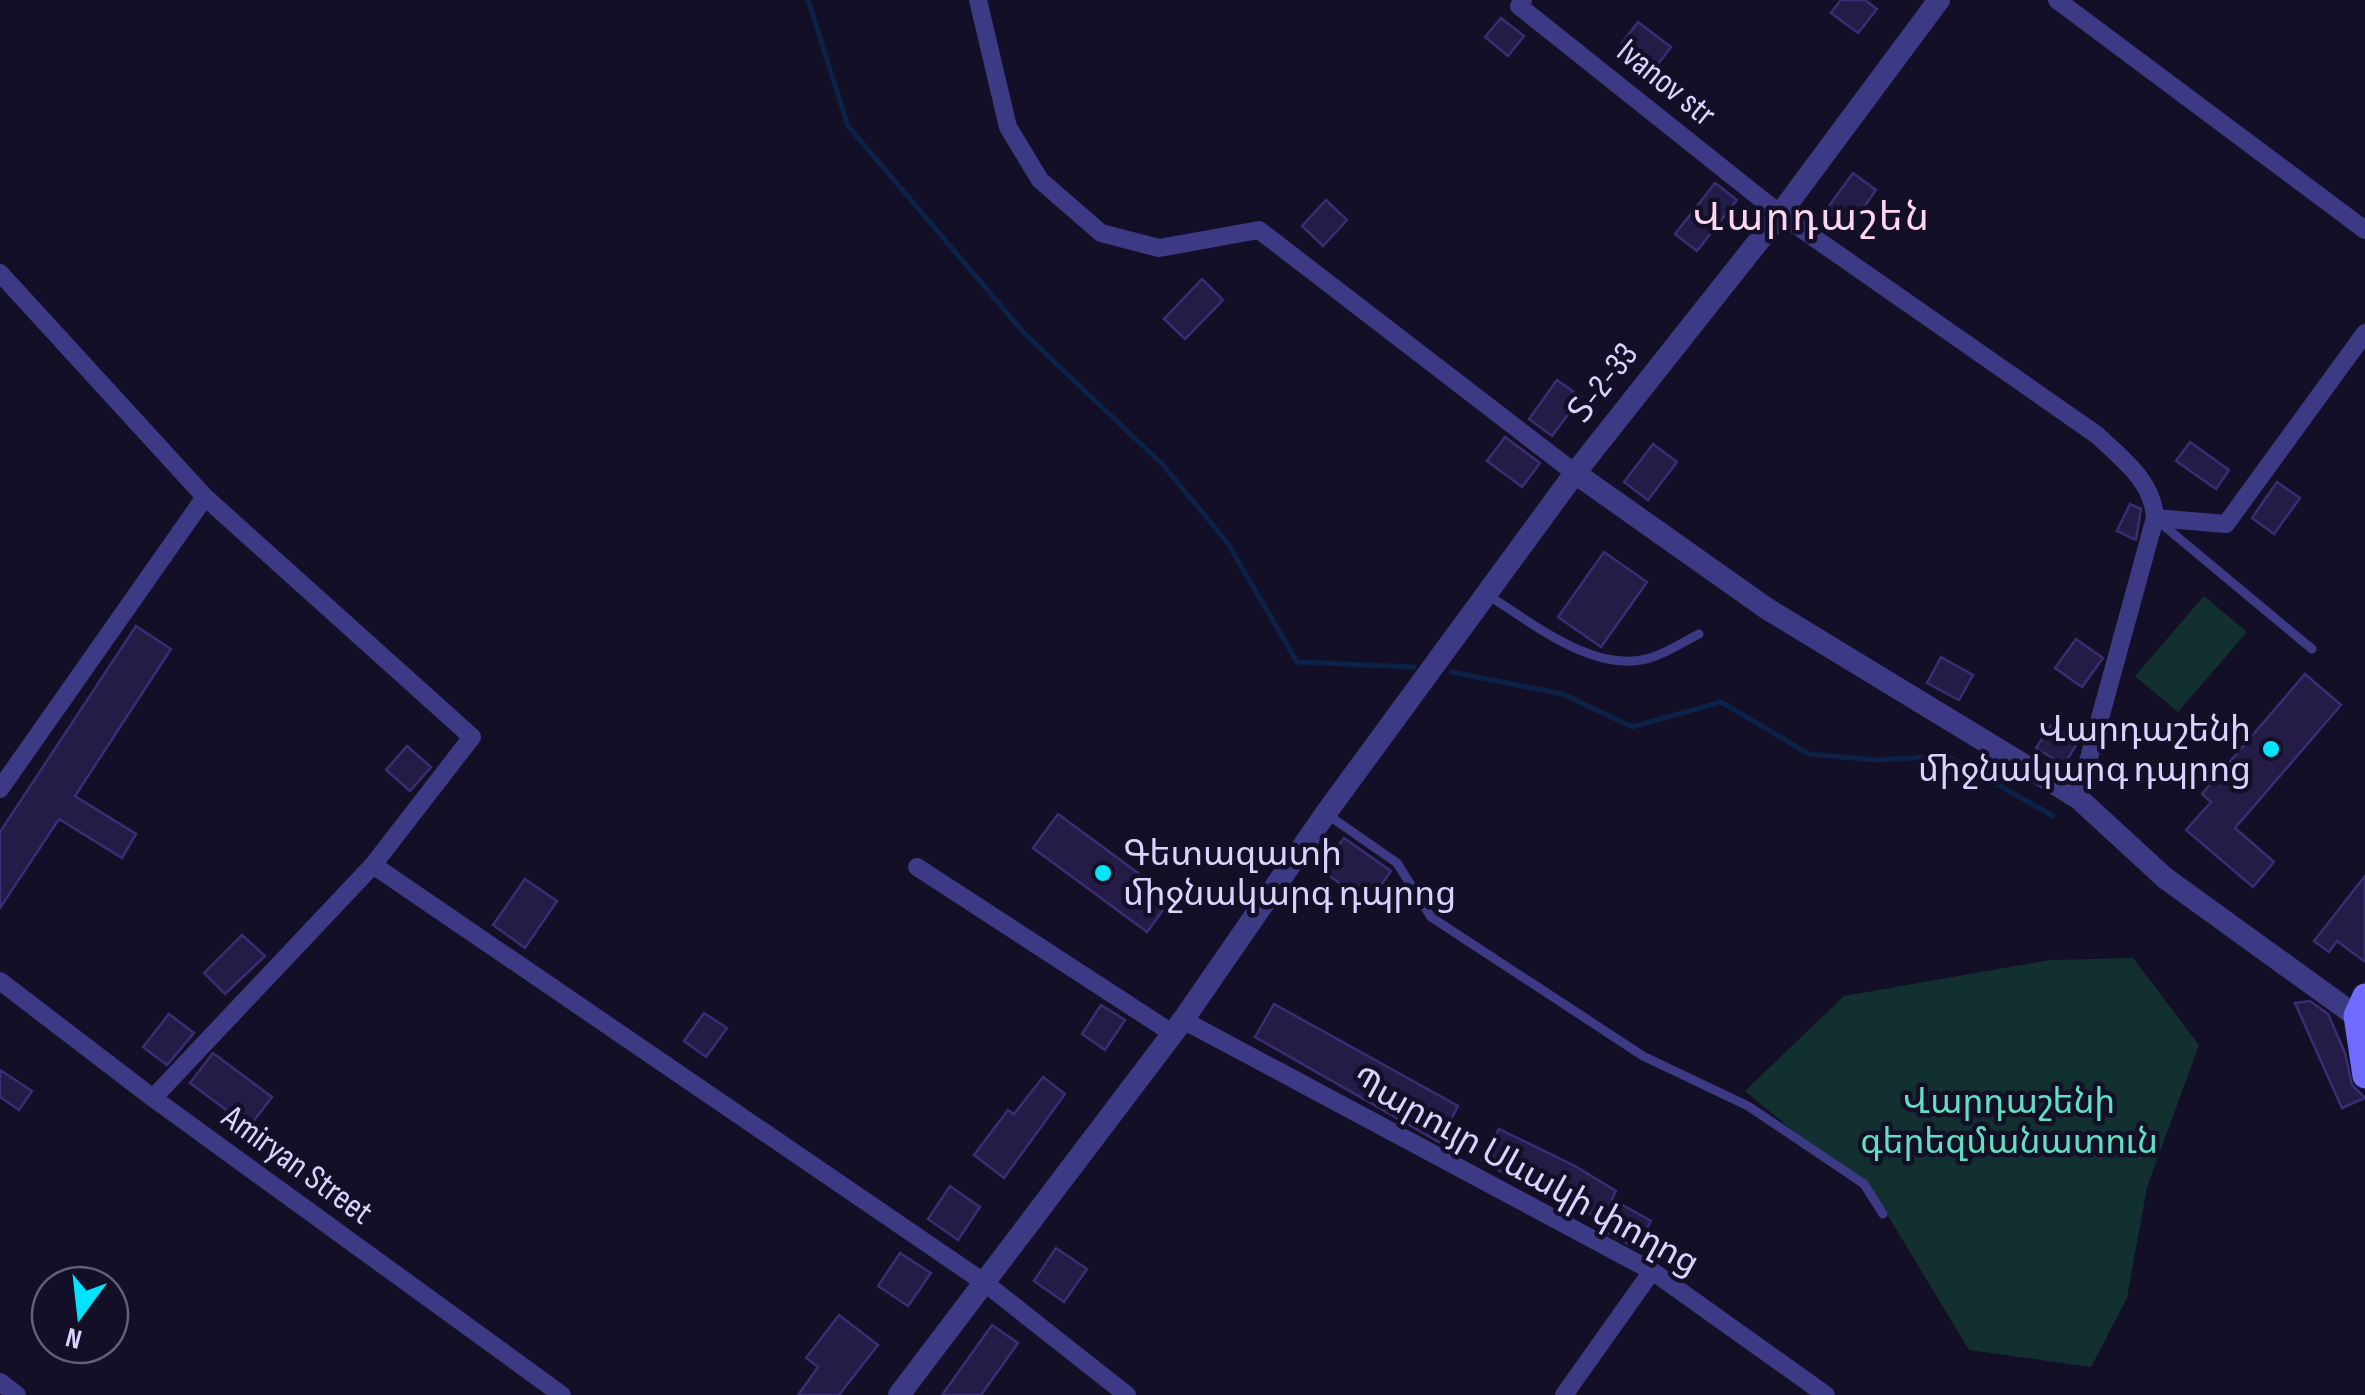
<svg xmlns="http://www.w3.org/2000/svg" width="2365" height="1395" font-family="'Sofia Sans Condensed','Noto Sans Armenian',sans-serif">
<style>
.green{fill:#12302f}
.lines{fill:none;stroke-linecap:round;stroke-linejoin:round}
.stream{stroke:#0c2248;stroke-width:5}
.building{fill:#241b47;stroke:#3b2d73;stroke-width:2.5}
.service{stroke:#3d3a85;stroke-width:9}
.minor{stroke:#3d3a85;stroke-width:18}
.tertiary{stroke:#3d3a85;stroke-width:22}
.secondary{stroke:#6f6bff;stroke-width:25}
.poi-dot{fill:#00e5ff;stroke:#130f26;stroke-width:4}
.labels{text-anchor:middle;stroke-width:9;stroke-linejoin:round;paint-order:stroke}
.street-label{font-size:35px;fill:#d9d4ff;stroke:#130f26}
.poi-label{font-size:35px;fill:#d9d4ff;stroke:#130f26;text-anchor:end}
.park-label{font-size:35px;fill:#5fe0c0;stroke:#130f26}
.quarter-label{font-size:40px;letter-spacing:2.5px;fill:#ffd6f0;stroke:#130f26}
</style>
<rect width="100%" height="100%" fill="#130f26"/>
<path class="green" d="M 2204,596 L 2247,632 L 2178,712 L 2135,676 Z
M 2133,958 L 2199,1045 L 2147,1187 L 2127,1298 L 2091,1367 L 1969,1350 L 1881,1204 L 1745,1091 L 1844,996 L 2050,960 Z"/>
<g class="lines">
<path class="stream" d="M 808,0 L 848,126 L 1025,334 L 1163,465 L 1227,542 L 1297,662 L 1414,667
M 1451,672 L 1563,694 L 1632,727 L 1721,702 L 1809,754 L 1876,760 L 1947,756 L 2053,816"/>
</g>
<path class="building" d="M 1841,0 L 1865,0 L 1877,9 L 1858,33 L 1831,13 Z
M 1501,18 L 1524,36 L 1508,56 L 1485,37 Z
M 1638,22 L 1671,47 L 1655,68 L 1622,43 Z
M 1853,173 L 1876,190 L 1850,227 L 1826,210 Z
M 1715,183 L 1737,200 L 1697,251 L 1675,234 Z
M 1326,200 L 1347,220 L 1323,246 L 1302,226 Z
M 1202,279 L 1223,300 L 1185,339 L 1164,319 Z
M 1557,380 L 1581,397 L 1552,436 L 1529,419 Z
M 1505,437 L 1540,463 L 1522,487 L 1487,461 Z
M 2190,442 L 2229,470 L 2216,489 L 2176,461 Z
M 1653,444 L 1677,462 L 1648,500 L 1624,482 Z
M 2277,482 L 2300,498 L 2274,534 L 2252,518 Z
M 2130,504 L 2141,509 L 2136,540 L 2117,531 Z
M 1604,552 L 1647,582 L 1601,647 L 1558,617 Z
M 136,626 L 171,649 L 75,796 L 136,834 L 122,858 L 59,819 L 0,908 L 0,832 Z
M 2076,639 L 2103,658 L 2082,687 L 2055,668 Z
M 1941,657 L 1973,675 L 1959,700 L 1927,683 Z
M 2305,674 L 2341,705 L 2235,828 L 2274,862 L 2253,887 L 2186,830 L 2211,802 L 2202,794 Z
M 2051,725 L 2078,742 L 2064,765 L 2036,748 Z
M 407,746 L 431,767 L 410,791 L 386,770 Z
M 1058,814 L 1172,898 L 1147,932 L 1033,848 Z
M 1344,838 L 1391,871 L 1368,903 L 1321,870 Z
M 2365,876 L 2365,962 L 2337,941 L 2329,952 L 2314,941 Z
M 525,879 L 557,901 L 525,948 L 493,925 Z
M 242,935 L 265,956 L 225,994 L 204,973 Z
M 2310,1001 L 2328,1014 L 2345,1053 L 2352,1085 L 2365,1098 L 2342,1108 L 2295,1003 Z
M 1274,1004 L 1458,1106 L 1439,1142 L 1255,1037 Z
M 1101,1005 L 1125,1020 L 1105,1050 L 1082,1034 Z
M 704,1013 L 727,1028 L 706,1057 L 684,1041 Z
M 169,1014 L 194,1033 L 167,1065 L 143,1047 Z
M 213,1053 L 272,1097 L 249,1127 L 190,1083 Z
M 0,1070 L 32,1091 L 19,1110 L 0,1097 Z
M 1043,1077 L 1065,1094 L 1004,1178 L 974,1155 L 1008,1110 L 1014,1114 Z
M 1499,1129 L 1575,1166 L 1616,1191 L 1612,1199 L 1651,1221 L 1636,1248 L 1598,1228 L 1601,1221 L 1563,1196 L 1522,1174 L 1518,1181 L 1481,1160 Z
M 950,1186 L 980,1207 L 958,1240 L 928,1219 Z
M 1056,1248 L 1087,1269 L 1064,1302 L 1034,1281 Z
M 900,1253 L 931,1273 L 908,1306 L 878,1286 Z
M 839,1315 L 878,1345 L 839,1395 L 798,1395 L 818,1367 L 806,1358 Z
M 992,1325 L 1018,1343 L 981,1395 L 942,1395 Z"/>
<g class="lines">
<path class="service" d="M 2157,520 L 2312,649
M 1489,596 C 1533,623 1595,675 1650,658 C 1667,653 1683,642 1699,634
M 1328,815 L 1397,863 L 1431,917 L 1643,1056 L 1748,1106 L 1864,1184 L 1883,1214"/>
<path class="minor" d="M 978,0 L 1008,127 L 1040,180 L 1101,233 L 1159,248 L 1259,230 L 1575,473
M 1523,0 L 1519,6 L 1780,214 L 2097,435 C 2122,459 2153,481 2155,518 L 2078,798
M 2057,0 L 2365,230
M 0,273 L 205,497 L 472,737 L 373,865 L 153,1098
M 2155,518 L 2226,524 L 2365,333
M 0,789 L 205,497
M 373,865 L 985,1283 L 1127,1395
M 917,867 L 1172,1033
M 0,981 L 153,1098 L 562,1395
M 1183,1020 L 1652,1271 L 1826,1395
M 0,1382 L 17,1395
M 1564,1395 L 1652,1271"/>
<path class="tertiary" d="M 1575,473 L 1766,608 L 2078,798 L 2165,878 L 2356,1016
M 899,1395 L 1183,1020 L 1326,813 L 1575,473 L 1780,214 L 1939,0"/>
<path class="secondary" d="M 2365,996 L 2356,1016 L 2365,1076"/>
</g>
<g class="poi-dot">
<circle cx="2271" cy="749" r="10"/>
<circle cx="1103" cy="873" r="10"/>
</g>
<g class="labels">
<g class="street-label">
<text transform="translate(1667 82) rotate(39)" y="12">Ivanov str</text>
<text transform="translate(1602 382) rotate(-52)" y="12">Տ-2-33</text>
<text transform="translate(298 1164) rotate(36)" y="12">Amiryan Street</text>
<text transform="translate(1526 1170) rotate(29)" y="12">Պարույր Սևակի փողոց</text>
</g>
<g class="poi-label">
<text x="2251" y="741">Վարդաշենի<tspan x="2251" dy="40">միջնակարգ դպրոց</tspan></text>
<text x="1123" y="865" text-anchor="start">Գետազատի<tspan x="1123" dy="40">միջնակարգ դպրոց</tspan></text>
</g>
<g class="park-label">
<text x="2009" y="1113">Վարդաշենի<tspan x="2009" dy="40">գերեզմանատուն</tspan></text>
</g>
<g class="quarter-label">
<text x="1812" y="230">Վարդաշեն</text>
</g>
</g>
<g transform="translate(80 1315) rotate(195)"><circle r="48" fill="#130f26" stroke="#625e7d" stroke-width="2.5"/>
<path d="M0-8L18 38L0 25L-18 38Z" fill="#00e5ff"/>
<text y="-15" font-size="28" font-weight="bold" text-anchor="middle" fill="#d9d4ff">N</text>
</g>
</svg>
